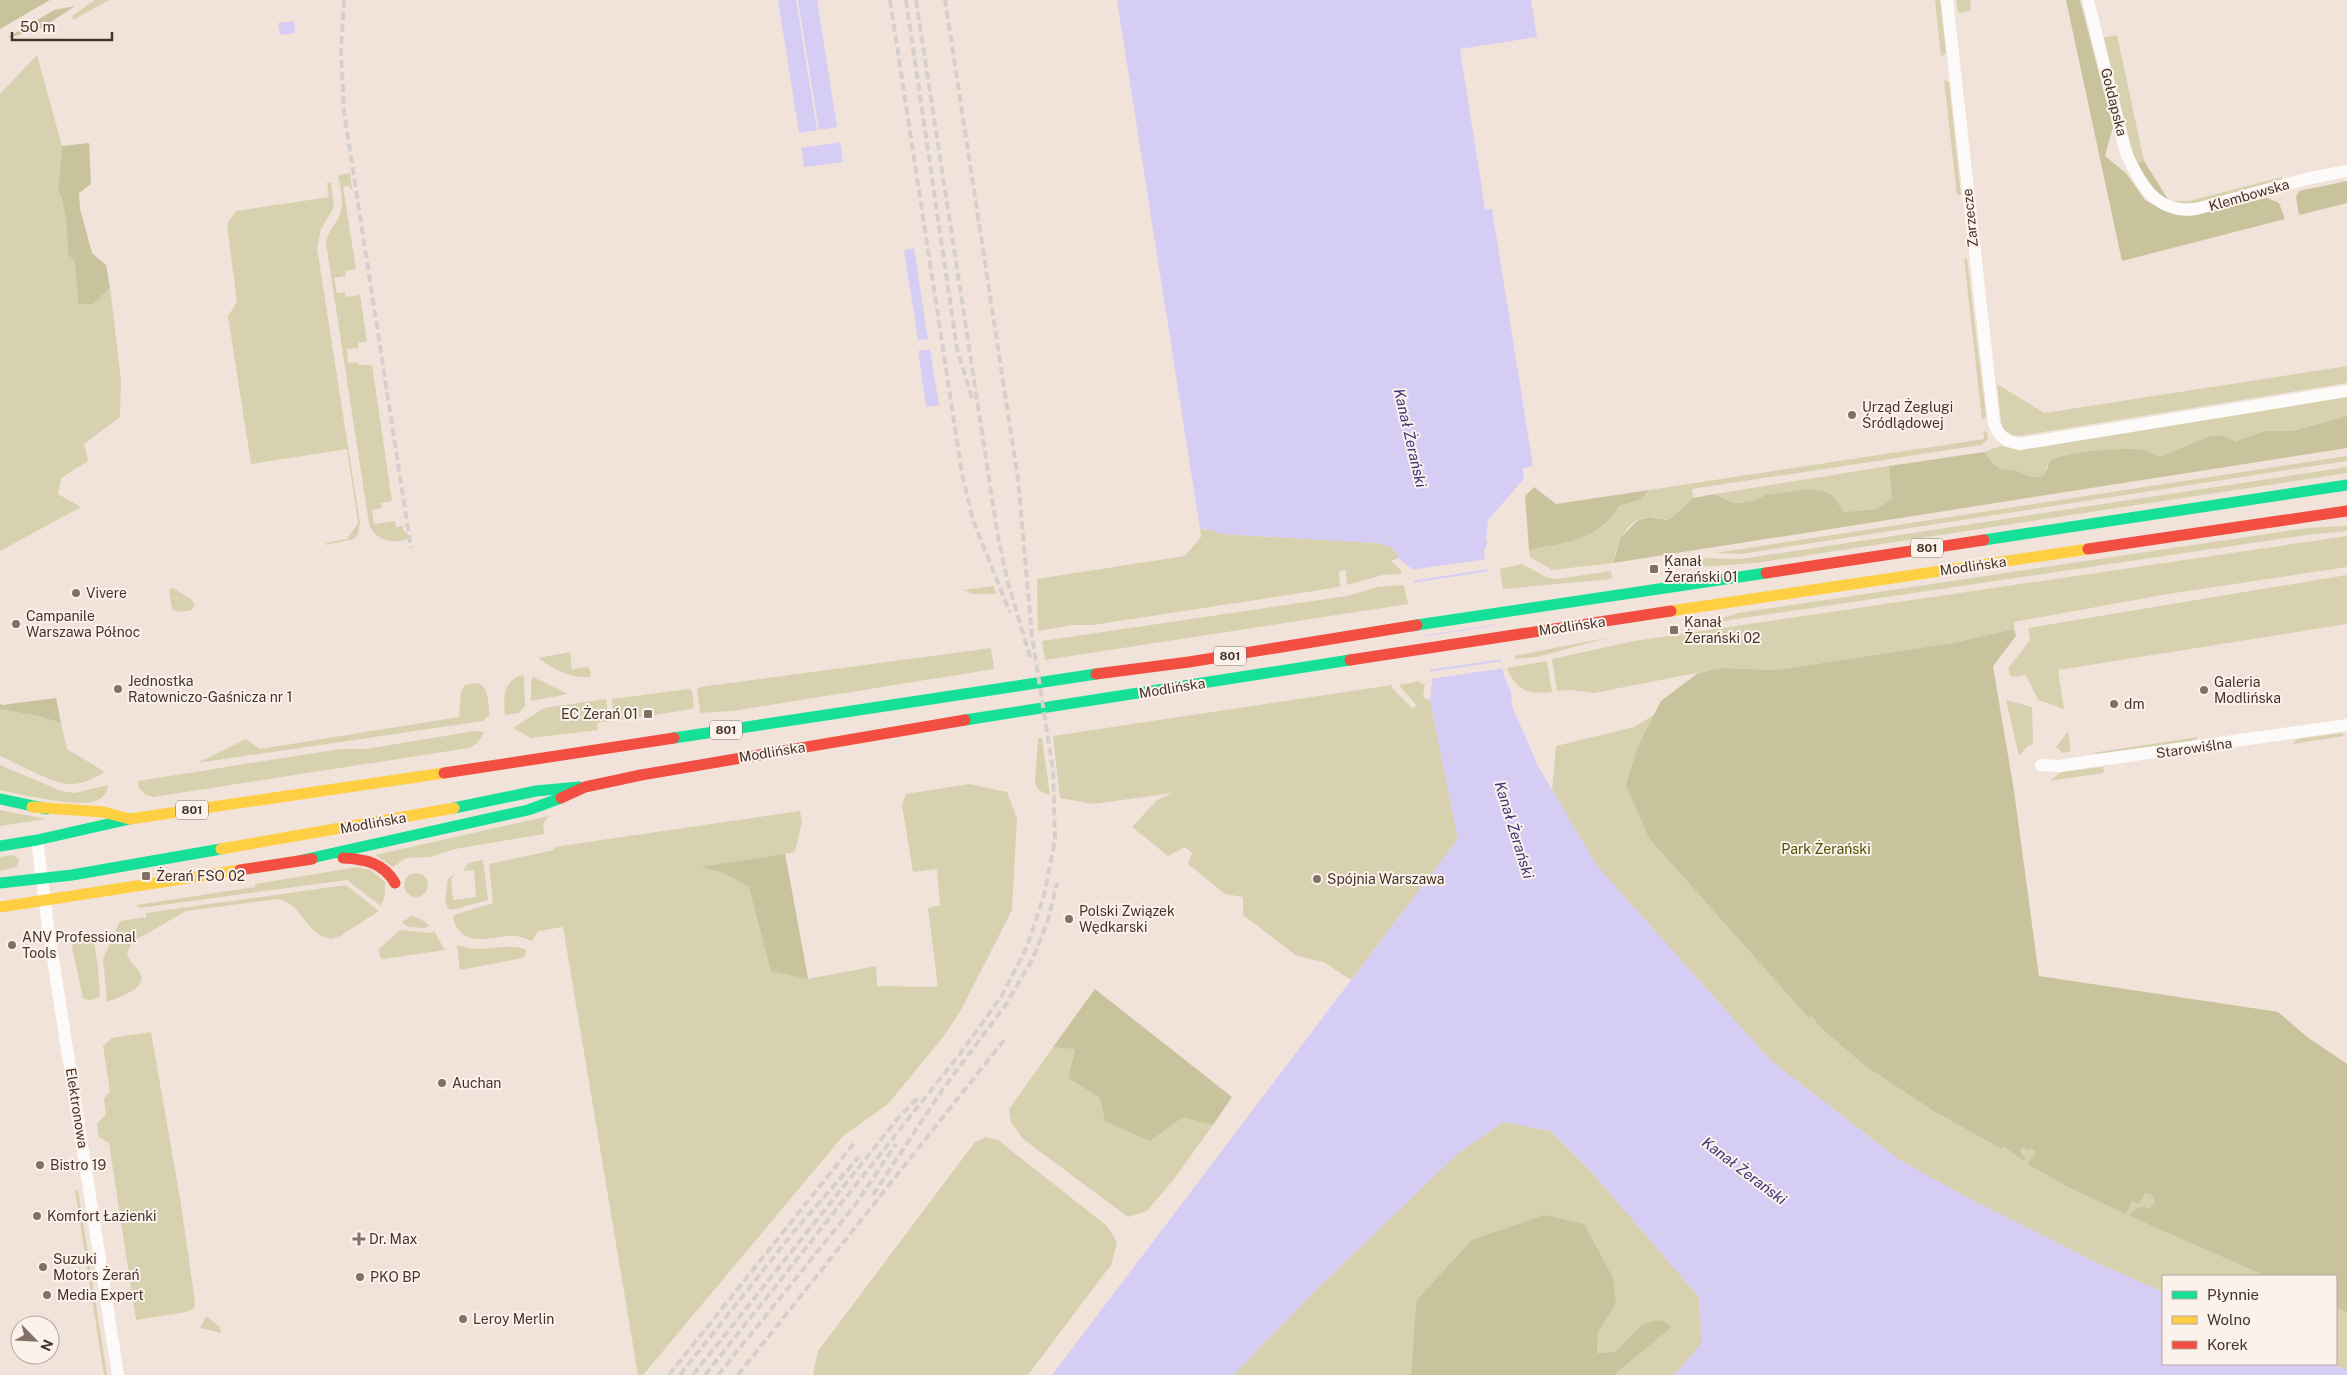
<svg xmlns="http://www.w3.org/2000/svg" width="2347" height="1375" font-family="'Public Sans',sans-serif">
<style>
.green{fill:#d7d1b0}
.forest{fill:#c8c39c}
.water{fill:#d6cdf4}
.pier{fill:#f2e3da}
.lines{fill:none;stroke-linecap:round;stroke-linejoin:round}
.street{stroke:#fdfbf9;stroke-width:12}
.fast{stroke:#16e098;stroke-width:11}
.slow{stroke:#ffcf43;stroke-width:11}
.jam{stroke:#f24e42;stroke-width:11}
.rail{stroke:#d5d0cd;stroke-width:4;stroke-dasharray:8 4;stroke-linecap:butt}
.poi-dot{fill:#837167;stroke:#fcf2ec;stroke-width:2}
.labels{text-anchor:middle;stroke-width:4;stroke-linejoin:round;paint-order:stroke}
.shield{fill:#fcf2ec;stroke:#7d6d64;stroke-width:1}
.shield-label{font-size:12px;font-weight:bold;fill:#473429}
.street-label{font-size:14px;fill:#473429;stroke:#fcf2ec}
.poi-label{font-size:14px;fill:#473429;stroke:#fcf2ec;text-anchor:start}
.park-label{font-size:14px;fill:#515102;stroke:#fcf2ec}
.water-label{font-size:15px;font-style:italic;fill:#423379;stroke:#fcf2ec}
</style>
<rect width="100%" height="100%" fill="#f2e3da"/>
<path class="green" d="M 95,0 L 109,0 L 73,20 L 72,16 Z
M 1935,0 L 1940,0 L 1946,53 L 1941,57 Z
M 1956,0 L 1970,0 L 1971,11 L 1958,13 Z
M 2117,35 L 2144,161 L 2136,163 L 2101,38 Z
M 37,55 L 62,146 L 58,189 L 62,199 L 66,218 L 68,254 L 75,263 L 78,303 L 93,304 L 110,288 L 121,379 L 120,417 L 84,444 L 88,461 L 61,478 L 58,494 L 81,507 L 0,551 L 0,94 Z
M 1944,80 L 1949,82 L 1961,195 L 1957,195 Z
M 350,173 L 352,189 L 350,189 L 349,185 L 343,187 L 356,269 L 345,271 L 346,276 L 334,278 L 337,293 L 345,292 L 346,297 L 360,295 L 367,341 L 358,343 L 358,348 L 347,349 L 348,363 L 358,362 L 359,365 L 372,365 L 392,501 L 381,503 L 382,508 L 372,510 L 374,524 L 395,521 L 396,527 L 403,526 L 404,532 L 407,532 L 408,539 C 392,545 375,540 369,524 L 326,243 C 327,231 338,223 341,211 C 344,199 340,186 338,175 Z
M 2282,177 L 2282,180 L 2193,205 L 2169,201 L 2189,201 Z
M 327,182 L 331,183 L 334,207 L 321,229 L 317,248 L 360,523 L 358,534 L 354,539 L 326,545 L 326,543 L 347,539 L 358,523 L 347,449 L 251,464 L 228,316 L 237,302 L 227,224 L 236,211 L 329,197 Z
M 1964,258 L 1967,259 L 1986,416 L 1982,420 Z
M 2347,366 L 2347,383 L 2018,436 L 2012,435 L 2002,429 L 1997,384 L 2044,413 Z
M 2347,396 L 2347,416 L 2292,431 L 2265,431 L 2234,441 L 2220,435 L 2210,436 L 2159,457 C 2121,441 2084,454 2047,466 L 2044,475 C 2032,480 2028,475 2017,471 C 2010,469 2004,471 1997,467 C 1992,464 1989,457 1984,452 L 2000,446 L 2012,448 Z
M 1983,430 L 1987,433 L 1988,439 L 1981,445 L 1692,489 L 1693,498 C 1687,505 1680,516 1670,519 C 1663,521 1657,517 1650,517 C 1626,517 1618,543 1613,563 L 1552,570 L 1530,557 L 1529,550 C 1566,542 1599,542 1619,506 C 1630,501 1643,503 1649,490 L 1984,439 Z
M 2347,456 L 2347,461 L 1741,554 L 1715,553 Z
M 1889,466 L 1892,499 L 1877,509 L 1844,512 L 1836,501 L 1765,495 L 1755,500 L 1740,503 L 1731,502 L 1715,494 Z
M 2347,467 L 2347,473 L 1756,563 L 1699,567 L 1698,562 L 1702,558 L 1741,559 Z
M 2347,526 L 2347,531 L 2307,535 L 1723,621 L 1723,618 L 1738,613 L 2307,528 Z
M 1200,529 L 1212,530 L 1221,534 L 1377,543 L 1389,546 L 1398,554 L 1398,558 L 1391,561 L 1402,571 L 1400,574 L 1383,575 L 1347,585 L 1346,570 L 1339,571 L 1340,587 L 1093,625 L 1072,625 L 1038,631 L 1037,579 L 1185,556 L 1201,537 Z
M 2347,536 L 2347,567 L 2168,594 L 2014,622 L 2014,629 L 1952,643 L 1776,670 L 1722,668 L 1594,693 L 1570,690 L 1557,691 L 1552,659 L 1634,641 Z
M 1522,564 L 1548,578 L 1557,579 L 1611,571 L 1612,579 L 1503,589 L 1500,569 Z
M 2347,575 L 2347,624 L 2058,670 L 2064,709 L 2038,700 L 2026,675 L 2011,677 L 2008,669 L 2030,640 L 2028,628 Z
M 1404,585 L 1408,604 L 1045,660 L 1042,641 L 1347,596 L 1378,587 Z
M 993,586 L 997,594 L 973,594 L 963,590 Z
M 173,588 L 191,599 L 195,605 L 192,610 L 178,612 L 172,609 L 169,589 Z
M 1611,637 L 1537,657 L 1515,659 L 1514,656 Z
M 991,648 L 994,669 L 732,711 L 700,713 L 697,689 L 700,687 Z
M 570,652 L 572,669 L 588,667 L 591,672 L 590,677 C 568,678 556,670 538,658 Z
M 1547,661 L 1552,692 C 1528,694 1517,692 1507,668 Z
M 523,675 L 524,678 L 525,706 L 519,713 L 505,715 C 503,698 503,680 523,675 Z
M 533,677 L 568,694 L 531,701 L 531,680 Z
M 1420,681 L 1421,684 L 1425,683 L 1423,697 L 1430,700 L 1458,839 L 1351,980 L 1324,962 L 1297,956 L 1243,915 L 1243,897 L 1225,894 L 1188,864 L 1192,853 L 1185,847 L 1168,856 L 1132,827 L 1157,800 L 1173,793 L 1093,804 L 1060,798 L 1053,736 L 1392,685 L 1392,688 L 1413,709 L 1416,705 L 1399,685 Z
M 479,683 C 489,689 488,703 490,714 L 483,721 L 197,763 L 246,739 L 260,749 L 459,717 L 461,691 L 465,685 Z
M 1704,685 L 2029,972 L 2039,977 L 2278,1012 L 2307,1037 L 2347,1064 L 2347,1370 L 2330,1364 L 2336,1364 L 2336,1276 L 2163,1276 L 2163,1292 L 2097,1263 L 1968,1198 L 1898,1159 L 1770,1060 L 1597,866 L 1552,790 L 1556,746 L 1634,727 Z
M 688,689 L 692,691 L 694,706 L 692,709 L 654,715 L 653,710 L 641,712 L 642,717 L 619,720 L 614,719 L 612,699 Z
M 606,699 L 609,721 L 597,723 L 598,730 L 531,738 L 513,728 L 544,708 Z
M 2006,700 L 2032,707 L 2033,744 L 2028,746 L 2019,756 Z
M 0,709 L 38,716 L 61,723 L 67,749 L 105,772 C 94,778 82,785 69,784 C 54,784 16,763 0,756 Z
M 475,731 L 485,732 L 476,744 L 469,748 L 153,797 L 146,795 L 138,787 L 138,781 L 340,749 L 366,749 Z
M 2068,731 L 2071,751 L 2063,753 L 2056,747 Z
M 2342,733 L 2344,736 L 2292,744 L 2298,739 Z
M 2198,737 L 2195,741 L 2097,754 L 2092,753 Z
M 1038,738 L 1042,738 L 1050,795 C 1043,793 1036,790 1035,782 Z
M 0,765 L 61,791 L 75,793 L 108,785 C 107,792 104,797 98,800 C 80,809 20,794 0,790 Z
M 2103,767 L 2104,773 L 2050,781 L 2061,772 Z
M 969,784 L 1007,792 L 1017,819 L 1012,910 L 961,1010 L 944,1036 L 888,1104 L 843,1136 L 643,1375 L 638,1375 L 563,927 L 538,931 L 532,941 C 526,939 520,936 514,936 C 489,936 464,950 453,919 L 454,915 L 493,903 L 489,864 L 554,850 L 554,847 L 800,811 L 802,822 L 795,852 L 785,854 L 808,979 L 876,966 L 877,986 L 938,987 L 928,908 L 940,905 L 937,869 L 913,872 L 902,805 L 906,794 Z
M 0,810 L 46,819 L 0,826 Z
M 549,816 L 543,824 L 544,834 L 455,849 L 430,857 L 406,858 L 393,867 L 375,855 Z
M 13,855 L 19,859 L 17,867 L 0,871 L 0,857 Z
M 483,860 L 488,900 L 452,910 L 448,909 L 445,901 L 448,879 L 456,872 L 451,880 L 453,900 L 476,897 L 474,870 L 464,871 C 465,862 475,861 483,860 Z
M 357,867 L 371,870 L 385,882 L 385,895 L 381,906 L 347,880 L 140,908 L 136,905 L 255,887 L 255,884 Z
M404 885a12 12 0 1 1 24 0a12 12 0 1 1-24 0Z
M 346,885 L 379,911 L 340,936 L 331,939 C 303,933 303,903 277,899 L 186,911 L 134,941 L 130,946 L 127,954 C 130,962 134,965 139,971 C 151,988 118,997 107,1002 L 103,959 L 120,921 L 146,917 L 146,913 Z
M 412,916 L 421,919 L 429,925 L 425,928 L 408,927 L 402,922 Z
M 400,930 L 431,933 L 434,931 L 445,950 L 383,959 L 380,957 L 379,949 Z
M 93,935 L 98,967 L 100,997 L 90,1000 L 83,999 L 72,946 L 77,937 Z
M 457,945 C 482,955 506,941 527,950 L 523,958 L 460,970 Z
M 151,1032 L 181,1204 L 195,1302 L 194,1308 L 187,1312 L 136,1320 L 109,1143 L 99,1137 L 97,1124 L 106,1114 L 104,1099 L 110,1091 L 103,1046 L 112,1038 Z
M 1053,1047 L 1075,1048 L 1068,1078 L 1100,1098 L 1150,1141 L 1183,1116 L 1213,1125 L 1174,1179 L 1147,1211 L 1128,1217 L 1023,1139 L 1011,1122 L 1009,1109 Z
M 1504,1122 L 1550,1131 L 1589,1169 L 1699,1297 L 1702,1343 L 1674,1375 L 1614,1375 L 1672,1327 L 1642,1324 L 1615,1352 L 1597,1353 L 1598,1332 L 1616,1304 L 1416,1301 L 1411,1375 L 1233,1375 L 1314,1292 L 1457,1154 Z
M 986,1137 L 998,1140 L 1107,1226 L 1117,1242 L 1111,1265 L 1028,1375 L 813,1375 L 818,1351 L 975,1142 Z
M 75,1190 L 78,1190 L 107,1375 L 104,1375 Z
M 206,1316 L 220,1327 L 221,1333 L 200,1328 Z"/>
<path class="forest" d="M 0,0 L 50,0 L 0,29 Z
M 2066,0 L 2080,0 L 2113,127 L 2105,156 L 2126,173 L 2145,200 L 2163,210 L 2177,215 L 2190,216 L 2267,198 L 2279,203 L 2285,219 L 2122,261 Z
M 75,6 L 42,28 L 7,38 L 54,10 Z
M 89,143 L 91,184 L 79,193 L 80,209 L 92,253 L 106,265 L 110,288 L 93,304 L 78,304 L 75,263 L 68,254 L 66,218 L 62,199 L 58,189 L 62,146 Z
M 2144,161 L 2169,201 L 2148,185 L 2136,163 Z
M 2347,181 L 2347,203 L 2299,215 L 2296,197 L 2299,191 Z
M 2347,416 L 2347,448 L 1613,563 L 1621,537 L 1638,520 L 1649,517 L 1666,520 L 1672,518 L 1693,498 L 1715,494 L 1731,502 L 1740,503 L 1755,500 L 1765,495 L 1810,489 L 1823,491 L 1832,495 L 1844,512 L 1877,509 L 1892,499 L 1889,466 L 1984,452 C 1989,457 1992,464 1997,467 C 2004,471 2010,469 2017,471 C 2028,475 2032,480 2044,475 L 2051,460 C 2070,452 2119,447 2141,450 C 2147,450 2153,454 2159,457 L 2210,436 L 2220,435 L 2235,441 L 2265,431 L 2292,431 Z
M 1534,487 L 1556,504 L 1649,490 L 1642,499 L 1619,506 C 1598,542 1566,542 1529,550 L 1525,496 Z
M 2014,629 L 2016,636 L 1993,666 L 2014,791 L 2039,976 L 2278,1012 L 2307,1037 L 2347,1064 L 2347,1312 L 2336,1307 L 2336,1276 L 2266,1276 L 2130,1216 C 2135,1208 2141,1205 2149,1209 L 2155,1202 L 2152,1195 L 2145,1193 L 2139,1204 L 2132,1201 L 2126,1214 L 2070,1188 L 2027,1164 L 2036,1152 L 2031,1148 L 2029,1151 L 2022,1147 L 2020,1151 L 2025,1158 L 2023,1161 L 2004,1146 L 2002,1149 L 1934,1111 L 1864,1065 L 1816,1023 L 1817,1021 L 1811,1016 L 1809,1018 L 1649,838 L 1626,785 L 1638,746 L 1661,701 L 1698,673 L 1722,668 L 1776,670 L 1952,643 Z
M 56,698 L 61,723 L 38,716 L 0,709 L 0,703 L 2,705 Z
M 785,854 L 808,979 L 771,971 L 749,887 L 724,873 L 701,867 Z
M 1095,989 L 1232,1097 L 1213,1125 L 1183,1117 L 1150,1141 L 1105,1121 L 1100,1098 L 1068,1078 L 1075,1049 L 1053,1047 Z
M 1544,1215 L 1584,1224 L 1613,1278 L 1616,1304 L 1598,1332 L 1597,1353 L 1615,1352 L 1642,1324 L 1661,1320 L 1672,1327 L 1614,1375 L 1411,1375 L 1416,1301 L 1472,1240 Z"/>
<path class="water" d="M 778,0 L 796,0 L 817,130 L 799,133 Z
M 798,0 L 817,0 L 837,127 L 819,130 Z
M 1117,0 L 1531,0 L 1537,37 L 1460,49 L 1485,209 L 1492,209 L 1533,466 L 1523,468 L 1524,479 L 1488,520 L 1486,541 L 1488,542 L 1484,551 L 1504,676 L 1511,692 L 1512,706 L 1538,766 L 1597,866 L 1770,1060 L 1898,1159 L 1968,1198 L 2097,1263 L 2163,1292 L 2163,1364 L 2330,1364 L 2347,1370 L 2347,1375 L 1674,1375 L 1702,1343 L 1699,1297 L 1589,1169 L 1550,1131 L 1504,1122 L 1457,1154 L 1314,1292 L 1233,1375 L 1052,1375 L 1458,839 L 1430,700 L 1432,682 L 1412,569 L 1398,558 L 1398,554 L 1389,546 L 1377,543 L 1220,534 L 1212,530 L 1200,529 Z
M 294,21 L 295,33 L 280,35 L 278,23 Z
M 840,142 L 843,162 L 804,167 L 801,148 Z
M 914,248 L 928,339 L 918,340 L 904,250 Z
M 930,349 L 939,405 L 926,407 L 918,351 Z"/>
<path class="pier" d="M 1488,559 L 1489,569 L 1411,581 L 1409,570 Z
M 1490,571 L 1498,624 L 1421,636 L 1412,583 Z
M 1498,625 L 1504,659 L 1427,670 L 1421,637 Z
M 1504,661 L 1505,668 L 1429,679 L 1428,672 Z"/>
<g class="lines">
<path class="street" d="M 1947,0 L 1994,424 C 1999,436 2006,442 2020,444 L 2347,391
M 2088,0 L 2126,153 C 2141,185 2156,214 2196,209 L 2306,179 L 2347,171
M 2041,765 L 2060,766 L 2085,762 L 2347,725
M 37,840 L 48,927 L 118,1375"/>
<path class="fast" d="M 1984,540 L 2347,485
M 1417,625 L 1766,573
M 965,720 L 1350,660
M 674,738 L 1096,674
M 0,799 L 47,809
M 454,808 L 536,791 L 579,787
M 0,846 L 37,840 L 130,819
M 298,861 L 528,810 L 561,798
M 0,883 L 72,875 L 221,849"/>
<path class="slow" d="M 1671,611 L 2088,549
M 32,807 L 103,812 L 130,819 L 444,773
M 221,849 L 454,808
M 0,907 L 240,870"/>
<path class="jam" d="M 2088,549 L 2347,511
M 1766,573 L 1984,540
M 1350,660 L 1671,611
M 1096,674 L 1189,662 L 1417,625
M 444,773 L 674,738
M 561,798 L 585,787 L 641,775 L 965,720
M 343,858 C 365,859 384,863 395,883
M 240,870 L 312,859"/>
<path class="rail" d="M 344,0 L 341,50 L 344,112 L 411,548
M 890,0 L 962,474 L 973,520 L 1010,613
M 906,0 L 957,349 L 972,398
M 916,0 L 998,537 L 1008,583 L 1030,657
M 873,1195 L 943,1089 L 1007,1003 L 1033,958 L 1048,920 L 1057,883
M 669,1375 L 855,1142
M 680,1375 L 796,1229 L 859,1157
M 693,1375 L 899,1117 L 920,1096
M 705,1375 L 959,1055 L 1001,997 L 1027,947 L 1044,895 L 1055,840 L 1053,770 L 1032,636 L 1018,479 L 945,0
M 718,1375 L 855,1205 L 896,1144
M 738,1375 L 1005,1039"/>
</g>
<g class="poi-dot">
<circle cx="1852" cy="415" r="5"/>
<rect x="1649" y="564" width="10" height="10" rx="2.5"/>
<circle cx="76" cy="593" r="5"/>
<circle cx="16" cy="624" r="5"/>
<rect x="1669" y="625" width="10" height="10" rx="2.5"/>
<circle cx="118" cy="689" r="5"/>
<circle cx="2204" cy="690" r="5"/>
<circle cx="2114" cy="704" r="5"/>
<rect x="643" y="709" width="10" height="10" rx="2.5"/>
<rect x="141" y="871" width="10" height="10" rx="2.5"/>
<circle cx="1317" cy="879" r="5"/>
<circle cx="1069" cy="919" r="5"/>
<circle cx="12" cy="945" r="5"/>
<circle cx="442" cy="1083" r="5"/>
<circle cx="40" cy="1165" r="5"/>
<circle cx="37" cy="1216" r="5"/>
<path d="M356.5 1231.5h5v5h5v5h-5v5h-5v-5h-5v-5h5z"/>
<circle cx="43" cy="1267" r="5"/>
<circle cx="360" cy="1277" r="5"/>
<circle cx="47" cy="1295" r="5"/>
<circle cx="463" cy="1319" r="5"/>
</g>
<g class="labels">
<g class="shield">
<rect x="1911" y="538.5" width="32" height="19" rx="4"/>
<rect x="1214" y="646.5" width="32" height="19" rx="4"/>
<rect x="710" y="720.5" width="32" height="19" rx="4"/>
<rect x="176" y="800.5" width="32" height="19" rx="4"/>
</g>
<g class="shield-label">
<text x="1927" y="552">801</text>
<text x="1230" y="660">801</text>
<text x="726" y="734">801</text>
<text x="192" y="814">801</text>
</g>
<g class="street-label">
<text transform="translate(2114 102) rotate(76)" y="5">Gołdapska</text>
<text transform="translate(2249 195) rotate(-16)" y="5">Klembowska</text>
<text transform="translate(1970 218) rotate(-96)" y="5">Zarzecze</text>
<text transform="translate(1973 566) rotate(-8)" y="5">Modlińska</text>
<text transform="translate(1572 626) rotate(-8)" y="5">Modlińska</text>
<text transform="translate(1172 688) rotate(-9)" y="5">Modlińska</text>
<text transform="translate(2194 748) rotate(-8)" y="5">Starowiślna</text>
<text transform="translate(772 752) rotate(-9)" y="5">Modlińska</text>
<text transform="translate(373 823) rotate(-10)" y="5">Modlińska</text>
<text transform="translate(77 1108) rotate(81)" y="5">Elektronowa</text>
</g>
<g class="poi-label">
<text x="1862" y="412">Urząd Żeglugi<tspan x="1862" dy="16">Śródlądowej</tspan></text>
<text x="1664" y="566">Kanał<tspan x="1664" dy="16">Żerański 01</tspan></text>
<text x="86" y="598">Vivere</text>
<text x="26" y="621">Campanile<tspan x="26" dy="16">Warszawa Północ</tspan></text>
<text x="1684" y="627">Kanał<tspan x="1684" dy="16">Żerański 02</tspan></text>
<text x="128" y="686">Jednostka<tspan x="128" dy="16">Ratowniczo-Gaśnicza nr 1</tspan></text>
<text x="2214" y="687">Galeria<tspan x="2214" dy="16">Modlińska</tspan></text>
<text x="2124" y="709">dm</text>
<text x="638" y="719" text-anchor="end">EC Żerań 01</text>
<text x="156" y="881">Żerań FSO 02</text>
<text x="1327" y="884">Spójnia Warszawa</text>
<text x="1079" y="916">Polski Związek<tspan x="1079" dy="16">Wędkarski</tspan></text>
<text x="22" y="942">ANV Professional<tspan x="22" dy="16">Tools</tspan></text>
<text x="452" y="1088">Auchan</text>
<text x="50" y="1170">Bistro 19</text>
<text x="47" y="1221">Komfort Łazienki</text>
<text x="369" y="1244">Dr. Max</text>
<text x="53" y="1264">Suzuki<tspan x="53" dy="16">Motors Żerań</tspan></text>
<text x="370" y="1282">PKO BP</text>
<text x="57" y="1300">Media Expert</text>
<text x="473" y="1324">Leroy Merlin</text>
</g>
<g class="park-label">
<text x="1826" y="854">Park Żerański</text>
</g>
<g class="water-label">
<text transform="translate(1410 438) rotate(77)" y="5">Kanał Żerański</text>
<text transform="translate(1514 830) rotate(73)" y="5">Kanał Żerański</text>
<text transform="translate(1744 1171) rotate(37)" y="5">Kanał Żerański</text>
</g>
</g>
<rect x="2162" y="1275" width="175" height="90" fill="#fcf2ec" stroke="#b4a69e"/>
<rect x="2172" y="1291" width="25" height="8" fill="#16e098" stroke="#b4a69e"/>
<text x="2207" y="1300" font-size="15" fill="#473429">Płynnie</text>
<rect x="2172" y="1316" width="25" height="8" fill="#ffcf43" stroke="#b4a69e"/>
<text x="2207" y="1325" font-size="15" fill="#473429">Wolno</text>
<rect x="2172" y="1341" width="25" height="8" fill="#f24e42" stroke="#b4a69e"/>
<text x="2207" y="1350" font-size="15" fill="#473429">Korek</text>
<g transform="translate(35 1340) rotate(114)"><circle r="24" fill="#fcf2ec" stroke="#b4a69e"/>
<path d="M0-4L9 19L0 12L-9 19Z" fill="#837167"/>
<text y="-8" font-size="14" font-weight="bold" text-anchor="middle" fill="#473429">N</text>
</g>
<path d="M12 32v8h100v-8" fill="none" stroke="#473429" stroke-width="2.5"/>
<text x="20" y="32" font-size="15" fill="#473429" stroke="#fcf2ec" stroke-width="4" paint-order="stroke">50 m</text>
</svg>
